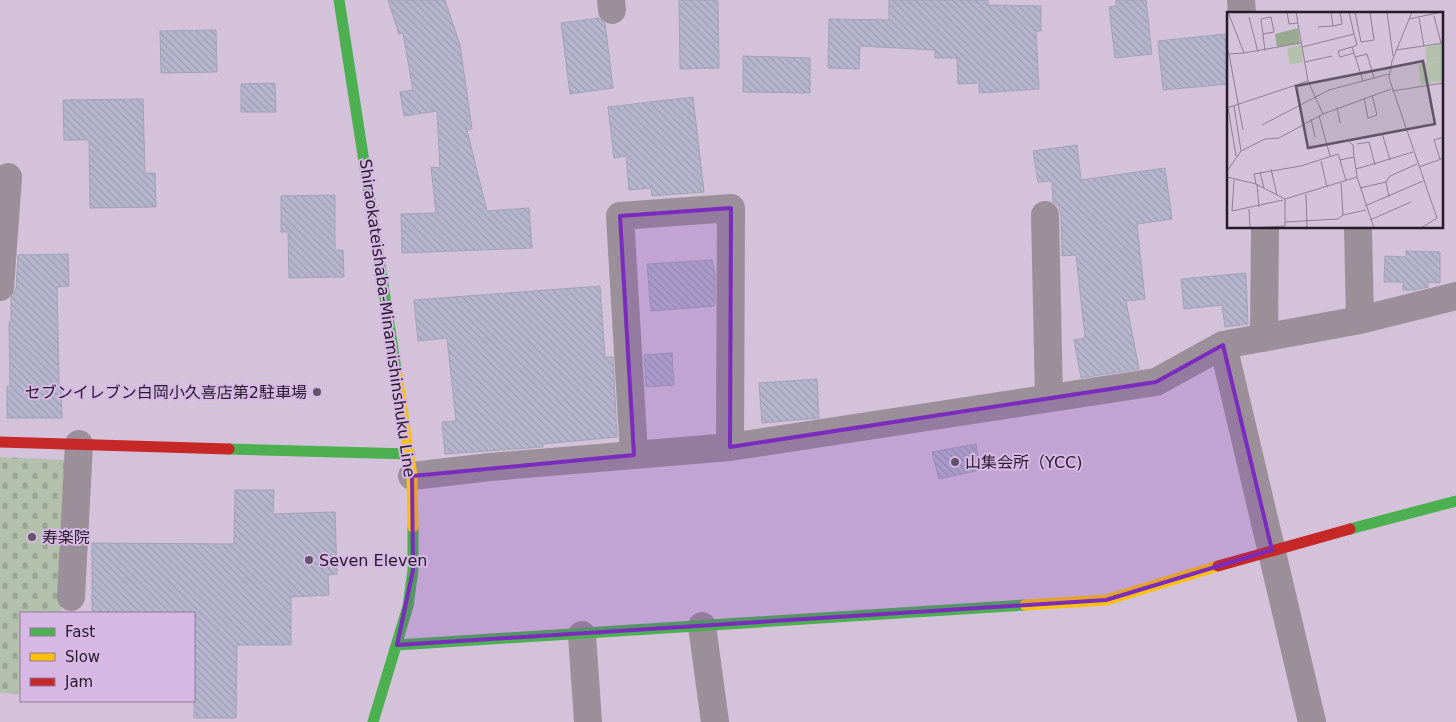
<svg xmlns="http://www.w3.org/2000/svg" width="1456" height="722" font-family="'DejaVu Sans','Noto Sans JP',sans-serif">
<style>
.cemetery{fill:url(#cemetery-stones)}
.building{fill:url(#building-back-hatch);stroke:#a4a2b5}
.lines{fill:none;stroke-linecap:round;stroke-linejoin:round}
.street{stroke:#9b8f99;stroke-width:28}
.fast{stroke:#4caf50;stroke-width:11}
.slow{stroke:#ffc107;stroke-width:11}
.jam{stroke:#c62828;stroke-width:11}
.marked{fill:#7b2cbf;fill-opacity:0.2;stroke:#7b2cbf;stroke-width:4;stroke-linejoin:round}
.poi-dot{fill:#635568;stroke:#d7b8e4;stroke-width:2}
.labels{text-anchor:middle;stroke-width:4;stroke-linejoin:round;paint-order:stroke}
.street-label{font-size:16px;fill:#271b2b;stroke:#d7b8e4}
.poi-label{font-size:16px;fill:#271b2b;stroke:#d7b8e4;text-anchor:start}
.inset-road{fill:none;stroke:#8e7f94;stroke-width:1}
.view{fill:#635568;fill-opacity:0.15;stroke:#635568;stroke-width:2.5}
.inset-edge{fill:none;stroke:#271b2b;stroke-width:2.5}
</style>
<defs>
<pattern id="cemetery-stones" width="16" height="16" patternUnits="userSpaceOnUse" patternTransform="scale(1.25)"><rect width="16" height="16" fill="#b3c0ac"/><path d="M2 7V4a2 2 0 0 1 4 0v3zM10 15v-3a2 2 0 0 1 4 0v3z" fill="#9aa494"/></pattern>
<pattern id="building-back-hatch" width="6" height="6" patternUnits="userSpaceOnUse" patternTransform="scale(1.25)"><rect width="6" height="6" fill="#b5b6ce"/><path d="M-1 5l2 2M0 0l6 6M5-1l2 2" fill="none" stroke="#9c9cb1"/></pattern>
</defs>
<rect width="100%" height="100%" fill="#d3c2da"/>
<path class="cemetery" d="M 0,457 L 69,460 L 61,613 L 21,613 L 21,694 L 0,693 Z"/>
<path class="building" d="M 388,0 L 445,0 L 460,45 L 472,129 L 467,130 L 487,211 L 529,208 L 532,248 L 402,253 L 401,214 L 436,213 L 431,167 L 440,168 L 437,111 L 404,116 L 400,92 L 413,90 L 403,33 L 399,34 Z
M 679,0 L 718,0 L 719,68 L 680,69 Z
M 889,0 L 988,0 L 988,5 L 1041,6 L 1041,31 L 1036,31 L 1039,89 L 979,93 L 979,83 L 958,84 L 957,58 L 935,58 L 935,50 L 860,46 L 859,69 L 828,68 L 829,19 L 889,20 Z
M 1116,0 L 1146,0 L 1152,54 L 1115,58 L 1109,7 L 1116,6 Z
M 599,18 L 605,23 L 613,88 L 570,94 L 561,23 Z
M 216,30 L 217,72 L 161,73 L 160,31 Z
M 1225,34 L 1228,84 L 1163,90 L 1158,41 Z
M 743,56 L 810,58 L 810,93 L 743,92 Z
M 275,83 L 276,112 L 241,112 L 241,84 Z
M 693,97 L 704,192 L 652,196 L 651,188 L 629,190 L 626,156 L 614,158 L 608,107 Z
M 143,99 L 145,173 L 155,173 L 156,207 L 90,208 L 89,140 L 64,140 L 63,100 Z
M 1077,145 L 1081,180 L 1165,168 L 1172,219 L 1137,224 L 1145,299 L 1126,301 L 1139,369 L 1081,378 L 1074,340 L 1085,338 L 1076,255 L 1062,256 L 1061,215 L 1059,207 L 1053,202 L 1052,181 L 1038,182 L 1033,151 Z
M 335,195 L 335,250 L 343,250 L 344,277 L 289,278 L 288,232 L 281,232 L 281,196 Z
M 1406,251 L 1440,252 L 1440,283 L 1428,282 L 1428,287 L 1415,290 L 1403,290 L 1403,282 L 1384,282 L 1385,256 L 1406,257 Z
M 68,254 L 69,286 L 57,287 L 59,385 L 61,385 L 62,418 L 7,418 L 7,386 L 10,386 L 9,322 L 11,322 L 11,297 L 16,288 L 18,255 Z
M 712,260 L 715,273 L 715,306 L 651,311 L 647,264 Z
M 1246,273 L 1248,324 L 1225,327 L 1222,305 L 1184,309 L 1181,279 Z
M 600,286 L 605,357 L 613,357 L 617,437 L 543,444 L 543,447 L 445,454 L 442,422 L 456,421 L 447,338 L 418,341 L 414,300 Z
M 672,353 L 674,385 L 646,387 L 644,355 Z
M 817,379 L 819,418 L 762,423 L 759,383 Z
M 976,444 L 980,470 L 939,479 L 932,452 Z
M 235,490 L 274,490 L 273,514 L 335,512 L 337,574 L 328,575 L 329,595 L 291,597 L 291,645 L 237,645 L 236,718 L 194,718 L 194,613 L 92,613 L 92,543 L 234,544 Z"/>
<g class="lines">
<path class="street" d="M 611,0 L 612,10
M 1241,0 L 1242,14
M 1045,215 L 1049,398
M 1358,228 L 1360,320
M 0,287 L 8,177
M 1264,338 L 1265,228
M 634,455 L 620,216 L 731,208 L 730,447
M 412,476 L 490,467 L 730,447 L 1156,382 L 1223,345
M 71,597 L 79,444
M 702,626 L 715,722
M 582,635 L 588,722
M 1312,722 L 1223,345 L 1360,320 L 1456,296"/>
<path class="fast" d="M 339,0 L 397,375
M 229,449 L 410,454
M 1350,529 L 1456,501
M 397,645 L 1025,605
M 373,722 L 408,606 L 413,570 L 413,527"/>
<path class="slow" d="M 397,375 L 412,476 L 413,527
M 1025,605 L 1106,600 L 1218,566"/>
<path class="jam" d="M 0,442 L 229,449
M 1218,566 L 1350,529"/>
</g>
<path class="marked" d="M 731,208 L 730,447 L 1156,382 L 1223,345 L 1272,550 L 1106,600 L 397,645 L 413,570 L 412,476 L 634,455 L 620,216 Z"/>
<g class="poi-dot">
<circle cx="317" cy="392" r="5"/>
<circle cx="955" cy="462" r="5"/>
<circle cx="32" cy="537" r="5"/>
<circle cx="309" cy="560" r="5"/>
</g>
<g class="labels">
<g class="street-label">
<text transform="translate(388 318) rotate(82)" y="6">Shiraokateishaba-Minamishinshuku Line</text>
</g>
<g class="poi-label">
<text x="307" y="398" text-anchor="end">セブンイレブン白岡小久喜店第2駐車場</text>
<text x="965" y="468">山集会所（YCC)</text>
<text x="42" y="543">寿楽院</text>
<text x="319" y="566">Seven Eleven</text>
</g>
</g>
<g transform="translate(1227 12)">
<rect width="216" height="216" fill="#d3c2da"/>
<path d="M 216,32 L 216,49 L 200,51 L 198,35 Z" fill="#b3c0ac"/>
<path d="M 71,16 L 73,31 L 50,35 L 48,22 Z" fill="#98a98e"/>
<path d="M 216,49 L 216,69 L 194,73 L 191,52 Z" fill="#b3c0ac"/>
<path d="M 74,33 L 76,50 L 63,53 L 60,36 Z" fill="#b3c0ac"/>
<path class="inset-road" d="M 1,0 L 17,41M 60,0 L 62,12 L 71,11M 104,0 L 106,14 L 115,12 L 113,0M 128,0 L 134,30 L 147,28 L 143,0M 160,0 L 166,44M 185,0 L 165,49 L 162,66 L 210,206 L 194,216M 207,4 L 214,31M 22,5 L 31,40M 192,6 L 197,34M 182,7 L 215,0M 91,15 L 106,14M 36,22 L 47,20 L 44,5 L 34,7 L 36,22 L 38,39M 127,22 L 130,33 L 125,35 L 136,69M 75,35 L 127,22 L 122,0M 125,35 L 111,39 L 113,45 L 127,41M 0,36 L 2,42 L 17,41 L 74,31M 169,38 L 217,31M 2,42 L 16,118M 128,45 L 140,42 L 147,66M 78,50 L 105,44M 201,73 L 204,96M 165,79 L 217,71M 137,86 L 141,106 L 150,103 L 145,83M 7,94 L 14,139M 110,95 L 113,111M 0,96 L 81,69M 1,96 L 9,144M 96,102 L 164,77M 92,104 L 103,144M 84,107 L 88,125M 35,113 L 102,78 L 162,62M 155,121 L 163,148M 122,130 L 126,133 L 127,145M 130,132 L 142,130 L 148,153M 213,147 L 207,128 L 217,125M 113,148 L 119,169M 94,149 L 100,175M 192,155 L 217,146M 44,157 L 50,183M 0,159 L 14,139 L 38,127 L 52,126 L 96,102 L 81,69 L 69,0M 33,160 L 37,176M 0,165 L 29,172 L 58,187 L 130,165 L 129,157 L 186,140M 130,165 L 147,216M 7,168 L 5,199 L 56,188M 159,170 L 162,185M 114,171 L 116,203 L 139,198M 29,172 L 27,162 L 74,154 L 111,142 L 113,148 L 127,145 L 129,157M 30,172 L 32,195M 133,176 L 159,170 L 163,164 L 190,152M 79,182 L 80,216M 58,187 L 58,210 L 111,207 L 116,203M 138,194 L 196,169M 22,197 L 23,216 L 58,214 L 58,210M 143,208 L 184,190"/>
<path class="view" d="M 196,49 L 208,112 L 81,136 L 69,74 Z"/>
<rect width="216" height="216" class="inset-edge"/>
</g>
<rect x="20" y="612" width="175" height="90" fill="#d7b8e4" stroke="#91799a"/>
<rect x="30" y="628" width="25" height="8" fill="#4caf50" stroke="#91799a"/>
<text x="65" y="637" font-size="15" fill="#271b2b">Fast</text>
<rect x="30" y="653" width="25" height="8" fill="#ffc107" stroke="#91799a"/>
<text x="65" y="662" font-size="15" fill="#271b2b">Slow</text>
<rect x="30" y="678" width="25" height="8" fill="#c62828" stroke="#91799a"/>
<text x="65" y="687" font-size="15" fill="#271b2b">Jam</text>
</svg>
